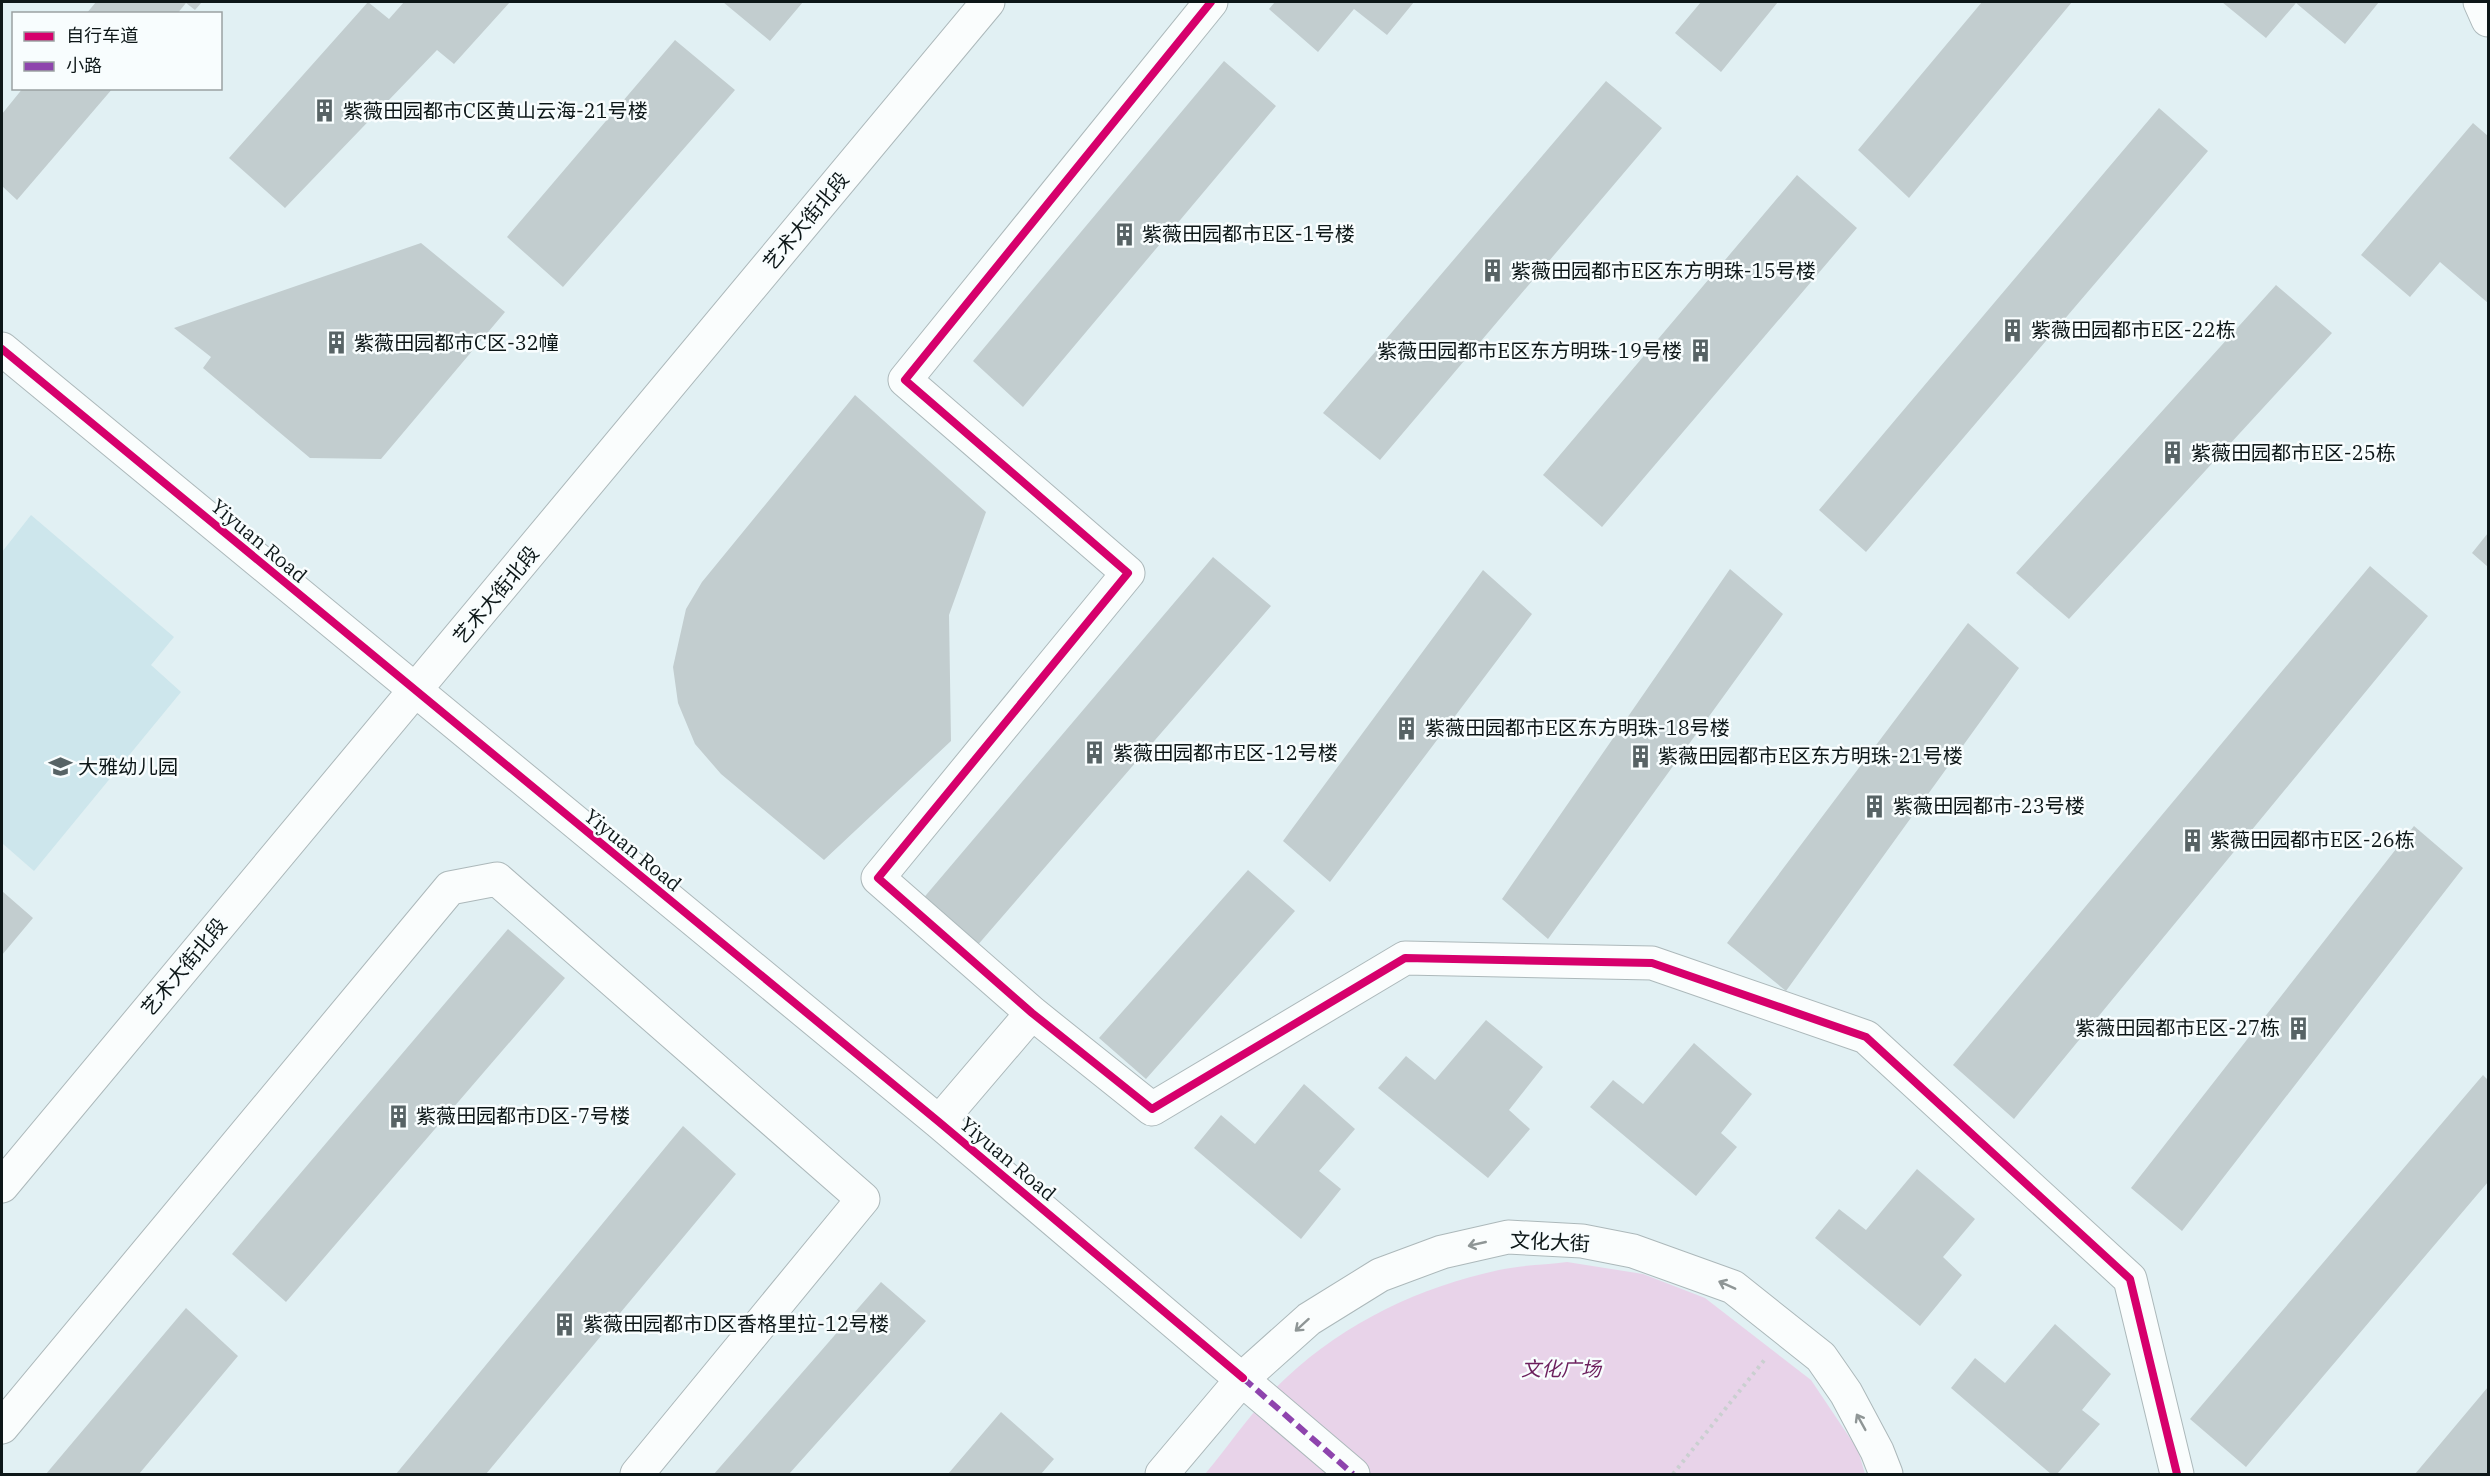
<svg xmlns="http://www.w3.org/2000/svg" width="2490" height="1476" font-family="'IBM Plex Serif','Noto Sans SC',serif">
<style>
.built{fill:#cde6ec}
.green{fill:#e8d3e9}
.building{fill:#c2cdcf}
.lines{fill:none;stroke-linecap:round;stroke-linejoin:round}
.minor-casing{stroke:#acb8ba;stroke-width:35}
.path{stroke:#cacfd0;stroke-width:4;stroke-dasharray:3 4.5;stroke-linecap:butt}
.minor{stroke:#fafdfd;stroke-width:33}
.quiet{stroke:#8e44ad;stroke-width:6;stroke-dasharray:12 6;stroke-linecap:butt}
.cycleway-casing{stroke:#f8fdfe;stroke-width:11}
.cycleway{stroke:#d6006c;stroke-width:8}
.oneway{stroke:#8f9696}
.labels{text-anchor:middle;stroke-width:5;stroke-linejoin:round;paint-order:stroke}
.poi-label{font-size:20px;fill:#0d1718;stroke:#f8fdfe;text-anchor:start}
.street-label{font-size:20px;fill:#0d1718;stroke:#f8fdfe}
.park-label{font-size:20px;font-style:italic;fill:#6c1f5d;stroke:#f8fdfe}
</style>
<rect width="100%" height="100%" fill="#e1f0f3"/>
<path class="built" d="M 31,515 L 174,637 L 151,665 L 181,692 L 34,871 L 2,843 L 2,552 Z"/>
<path class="green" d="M 1567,1262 L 1643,1274 L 1705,1298 L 1811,1380 L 1858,1450 L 1865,1474 L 1205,1474 C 1231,1443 1256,1405 1287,1377 C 1346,1322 1420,1287 1499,1270 C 1521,1265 1545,1265 1567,1262 Z"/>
<path class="building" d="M 96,2 L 202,2 L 195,10 L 186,3 L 177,14 L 86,14 Z
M 368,2 L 389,19 L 404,2 L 510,2 L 454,64 L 437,50 L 285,208 L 229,158 Z
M 723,2 L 803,2 L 770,41 Z
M 1275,2 L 1414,2 L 1387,35 L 1354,9 L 1318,52 L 1269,9 Z
M 1701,2 L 1778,2 L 1721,72 L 1675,33 Z
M 1982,2 L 2072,2 L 1909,198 L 1858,150 Z
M 2222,2 L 2379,2 L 2345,44 L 2296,3 L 2266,38 Z
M 675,40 L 735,90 L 563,287 L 507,237 Z
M 1224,61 L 1276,106 L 1023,407 L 973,361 Z
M 1606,81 L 1662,128 L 1380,460 L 1323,413 Z
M 23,88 L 113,88 L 17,200 L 2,186 L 2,114 Z
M 2159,108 L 2208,151 L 1866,552 L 1819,510 Z
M 2473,123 L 2488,136 L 2488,303 L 2440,262 L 2410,297 L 2361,255 Z
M 1797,175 L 1857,228 L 1602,527 L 1543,475 Z
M 421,243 L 505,312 L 381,459 L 310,458 L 203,368 L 211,357 L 174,328 Z
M 2276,285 L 2332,333 L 2069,619 L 2016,573 Z
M 855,395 L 986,512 L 949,615 L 951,741 L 824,860 L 721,774 L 695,744 L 678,703 L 673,667 L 686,609 L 702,582 Z
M 2488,533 L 2488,567 L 2472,553 Z
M 1213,557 L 1271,606 L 976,947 L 921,901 Z
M 2370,566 L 2428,616 L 2014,1119 L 1953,1065 Z
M 1730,569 L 1783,614 L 1548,939 L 1502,899 Z
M 1483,570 L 1532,614 L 1330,882 L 1283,841 Z
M 1968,623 L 2019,668 L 1786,991 L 1727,943 Z
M 2414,826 L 2463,868 L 2182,1231 L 2131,1188 Z
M 1248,870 L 1295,911 L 1146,1079 L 1099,1038 Z
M 2,891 L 33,918 L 2,955 Z
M 508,929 L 565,978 L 286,1302 L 232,1254 Z
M 1486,1020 L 1543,1067 L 1509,1110 L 1530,1129 L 1488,1178 L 1378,1088 L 1406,1056 L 1435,1080 Z
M 1694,1043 L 1752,1094 L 1721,1133 L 1737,1147 L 1696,1196 L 1590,1107 L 1613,1080 L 1643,1104 Z
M 2483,1075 L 2488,1080 L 2488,1182 L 2246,1467 L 2190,1419 Z
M 1304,1084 L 1355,1129 L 1319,1171 L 1341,1189 L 1301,1239 L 1194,1148 L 1221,1115 L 1255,1144 Z
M 683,1126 L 736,1174 L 486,1474 L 396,1474 Z
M 1917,1169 L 1975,1219 L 1943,1257 L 1962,1275 L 1920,1326 L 1815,1238 L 1839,1209 L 1866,1230 Z
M 881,1282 L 926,1321 L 789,1474 L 714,1474 Z
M 186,1308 L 238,1356 L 139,1474 L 46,1474 Z
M 2055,1324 L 2111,1374 L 2082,1410 L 2100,1424 L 2057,1474 L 2051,1474 L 1951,1388 L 1975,1358 L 2005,1383 Z
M 2488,1387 L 2488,1474 L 2415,1474 Z
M 1001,1412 L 1054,1459 L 1041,1474 L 948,1474 Z"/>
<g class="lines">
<defs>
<path id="minor" d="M 1211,2 L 905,380 L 1128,573 L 878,878 L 1032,1013 L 1152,1109 L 1405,958 L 1652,963 L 1866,1037 L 2130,1279 L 2177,1474
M 2480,2 L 2488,20
M 2,349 L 939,1122 L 1353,1474
M 939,1122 L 1032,1013
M 2,1186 L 988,2
M 2,1427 L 450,888 L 497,879 L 863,1199 L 637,1474
M 1162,1474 L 1243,1378 L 1309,1319 L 1380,1275 L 1442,1252 L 1508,1237 L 1582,1241 L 1633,1251 L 1733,1287 L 1821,1357 L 1846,1393 L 1877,1451 L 1886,1474"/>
</defs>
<use href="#minor" class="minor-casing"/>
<path class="path" d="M 1673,1474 L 1766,1358"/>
<use href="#minor" class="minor"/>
<path class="quiet" d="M 1243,1378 L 1353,1474"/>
<defs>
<path id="cycleway" d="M 1211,2 L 905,380 L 1128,573 L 878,878 L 1032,1013 L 1152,1109 L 1405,958 L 1652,963 L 1866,1037 L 2130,1279 L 2177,1474
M 2,349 L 939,1122 L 1243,1378"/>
</defs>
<use href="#cycleway" class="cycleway-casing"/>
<use href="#cycleway" class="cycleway"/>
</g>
<defs><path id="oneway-shaft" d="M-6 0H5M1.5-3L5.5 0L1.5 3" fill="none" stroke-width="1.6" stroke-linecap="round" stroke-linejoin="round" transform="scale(1.5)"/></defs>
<g class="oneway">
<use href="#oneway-shaft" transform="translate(1477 1244) rotate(167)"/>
<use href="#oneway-shaft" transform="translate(1727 1285) rotate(-156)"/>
<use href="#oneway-shaft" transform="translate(1302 1325) rotate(138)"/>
<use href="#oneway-shaft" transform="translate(1861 1422) rotate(-119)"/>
</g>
<defs>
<symbol id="building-bare" viewBox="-9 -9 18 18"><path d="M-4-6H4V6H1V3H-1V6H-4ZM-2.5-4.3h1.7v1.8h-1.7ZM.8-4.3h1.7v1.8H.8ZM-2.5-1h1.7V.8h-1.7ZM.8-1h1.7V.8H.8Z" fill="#576365" stroke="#f8fdfe" stroke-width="2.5" paint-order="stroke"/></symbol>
<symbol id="school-bare" viewBox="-9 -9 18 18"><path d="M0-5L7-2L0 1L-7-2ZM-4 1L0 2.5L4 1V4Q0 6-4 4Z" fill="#576365" stroke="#f8fdfe" stroke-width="2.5" paint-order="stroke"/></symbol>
</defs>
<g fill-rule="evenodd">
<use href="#building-bare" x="308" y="94" width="33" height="33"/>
<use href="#building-bare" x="1108" y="218" width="33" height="33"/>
<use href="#building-bare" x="1476" y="254" width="33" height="33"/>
<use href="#building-bare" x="1996" y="314" width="33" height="33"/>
<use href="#building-bare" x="320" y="326" width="33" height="33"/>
<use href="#building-bare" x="1684" y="334" width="33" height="33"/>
<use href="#building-bare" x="2156" y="436" width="33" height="33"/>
<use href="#building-bare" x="1390" y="712" width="33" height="33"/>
<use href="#building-bare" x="1078" y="736" width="33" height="33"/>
<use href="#building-bare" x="1624" y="740" width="33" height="33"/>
<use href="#school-bare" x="44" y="750" width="33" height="33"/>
<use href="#building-bare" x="1858" y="790" width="33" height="33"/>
<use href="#building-bare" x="2176" y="824" width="33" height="33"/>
<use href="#building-bare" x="2282" y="1012" width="33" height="33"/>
<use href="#building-bare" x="382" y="1100" width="33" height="33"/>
<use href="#building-bare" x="548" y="1308" width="33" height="33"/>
</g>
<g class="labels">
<g class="poi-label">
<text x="343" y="118">紫薇田园都市C区黄山云海-21号楼</text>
<text x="1142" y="241">紫薇田园都市E区-1号楼</text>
<text x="1511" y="278">紫薇田园都市E区东方明珠-15号楼</text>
<text x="2031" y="337">紫薇田园都市E区-22栋</text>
<text x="354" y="350">紫薇田园都市C区-32幢</text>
<text x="1682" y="358" text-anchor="end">紫薇田园都市E区东方明珠-19号楼</text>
<text x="2191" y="460">紫薇田园都市E区-25栋</text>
<text x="1425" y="735">紫薇田园都市E区东方明珠-18号楼</text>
<text x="1113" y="760">紫薇田园都市E区-12号楼</text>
<text x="1658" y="763">紫薇田园都市E区东方明珠-21号楼</text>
<text x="78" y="774">大雅幼儿园</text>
<text x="1893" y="813">紫薇田园都市-23号楼</text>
<text x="2210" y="847">紫薇田园都市E区-26栋</text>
<text x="2280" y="1035" text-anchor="end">紫薇田园都市E区-27栋</text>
<text x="416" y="1123">紫薇田园都市D区-7号楼</text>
<text x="583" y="1331">紫薇田园都市D区香格里拉-12号楼</text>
</g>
<g class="street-label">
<text transform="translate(806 221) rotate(-50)" y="7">艺术大街北段</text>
<text transform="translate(259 541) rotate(40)" y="7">Yiyuan Road</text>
<text transform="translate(496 595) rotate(-50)" y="7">艺术大街北段</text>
<text transform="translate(633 850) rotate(39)" y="7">Yiyuan Road</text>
<text transform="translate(184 967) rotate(-50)" y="7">艺术大街北段</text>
<text transform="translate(1008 1159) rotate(40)" y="7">Yiyuan Road</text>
<text transform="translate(1550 1242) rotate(3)" y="7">文化大街</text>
</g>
<g class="park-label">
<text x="1561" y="1376">文化广场</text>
</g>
</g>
<rect width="2490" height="1476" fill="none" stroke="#0d1718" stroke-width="6"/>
<rect x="12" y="12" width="210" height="78" fill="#f8fdfe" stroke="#9aa1a2" stroke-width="1.5"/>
<rect x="24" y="32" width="30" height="9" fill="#d6006c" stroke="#9aa1a2" stroke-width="1.5"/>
<text x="66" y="42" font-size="18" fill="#0d1718">自行车道</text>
<rect x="24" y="62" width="30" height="9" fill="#8e44ad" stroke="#9aa1a2" stroke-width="1.5"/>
<text x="66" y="72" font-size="18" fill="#0d1718">小路</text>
</svg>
